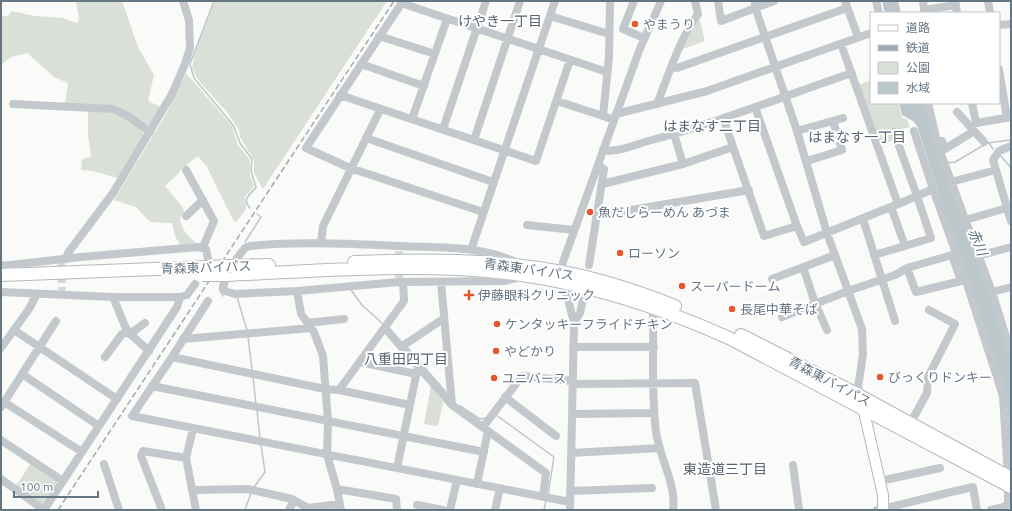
<svg xmlns="http://www.w3.org/2000/svg" width="1012" height="511" font-family="Ubuntu,'Noto Sans JP',sans-serif">
<style>
.green{fill:#dadfd7}
.water{fill:#bbc7cb}
.lines{fill:none;stroke-linecap:round;stroke-linejoin:round}
.stream{stroke:#bbc7cb;stroke-width:1.5}
.minor-tunnel{stroke:#d5d9db;stroke-width:8;stroke-dasharray:8 4;stroke-linecap:butt}
.major-casing{stroke:#b5babe;stroke-width:12}
.highway-casing{stroke:#b4b9bd;stroke-width:14}
.minor{stroke:#c3c8cc;stroke-width:8}
.major{stroke:#fff;stroke-width:10}
.highway{stroke:#fff;stroke-width:12}
.rail{stroke:#a2aab0;stroke-width:1.5;stroke-dasharray:6 3;stroke-linecap:butt}
.highway-bridge-casing{stroke:#b4b9bd;stroke-width:14;stroke-linecap:butt}
.highway-bridge{stroke:#fff;stroke-width:12}
.poi-dot{fill:#e4572e;stroke:#fff;stroke-width:1.5}
.labels{text-anchor:middle;stroke-width:4;stroke-linejoin:round;paint-order:stroke}
.poi-label{font-size:13px;fill:#657683;stroke:#fff;text-anchor:start}
.street-label{font-size:13px;fill:#657683;stroke:#fff}
.neighbourhood-label{font-size:14px;fill:#57646e;stroke:#fff}
.water-label{font-size:14px;font-style:italic;fill:#60757c;stroke:#fff}
</style>
<rect width="100%" height="100%" fill="#fafaf8"/>
<path class="green" d="M 76,1 L 122,1 L 138,47 L 154,75 L 148,101 L 161,107 L 150,126 L 133,117 L 65,103 L 68,83 L 54,77 L 27,53 L 11,57 L 1,65 L 1,16 L 8,16 L 12,11 L 35,16 L 63,18 L 77,23 L 79,20 Z
M 215,1 L 387,1 L 263,189 L 254,173 L 254,160 L 240,137 L 239,130 L 227,112 L 199,81 L 192,68 L 195,52 Z
M 699,17 L 705,41 L 683,49 Z
M 186,73 L 232,126 L 238,145 L 250,160 L 250,175 L 254,186 L 245,197 L 246,209 L 237,221 L 234,222 L 207,167 L 198,156 L 180,170 L 179,173 L 165,186 L 183,208 L 184,212 L 180,218 C 181,229 188,236 196,243 L 180,245 L 175,236 L 172,223 L 150,222 L 136,207 L 114,200 L 166,114 Z
M 869,78 L 871,78 L 871,103 L 898,103 L 902,117 L 907,120 L 910,127 L 891,132 L 894,140 L 879,145 L 858,85 L 869,81 Z
M 88,111 C 113,113 126,113 144,134 L 118,178 L 93,171 L 81,170 L 82,159 L 91,157 L 88,135 Z
M 431,386 L 443,402 L 438,426 L 424,424 Z
M 31,463 L 57,481 L 57,484 L 43,505 L 16,486 Z"/>
<path class="water" d="M 882,1 L 898,1 L 901,13 L 885,13 Z
M 899,103 L 925,103 L 1011,359 L 1011,491 L 1008,410 L 917,126 L 913,121 L 902,115 Z"/>
<g class="lines">
<path class="stream" d="M 214,1 L 190,64 L 194,78 L 233,125 L 240,143 L 252,159 L 251,171 L 256,187 C 251,194 241,199 250,208
M 987,143 L 1011,140
M 989,143 L 993,149
M 1000,155 L 1011,168
M 948,163 L 955,162 L 984,145
M 245,242 L 261,217 L 257,214
M 219,289 L 223,296
M 351,290 L 362,305 L 384,325
M 237,297 L 247,330
M 248,337 L 252,370
M 407,347 L 445,391
M 253,377 L 256,404
M 460,406 L 480,419 L 487,418
M 257,410 L 260,438
M 496,415 L 554,457 L 548,495
M 254,487 L 265,472 L 261,445
M 245,510 L 251,493
M 544,510 L 546,500"/>
<path class="minor-tunnel" d="M 399,251 L 399,278
M 61,263 L 62,291"/>
<defs>
<path id="major" d="M 862,403 L 883,495 L 883,510"/>
<path id="highway" d="M 354,262 C 424,259 493,259 562,272 C 601,279 639,292 675,306
M 231,266 L 269,265
M 1,275 L 206,267
M 225,275 C 321,271 420,262 515,274 C 590,284 660,307 729,338 L 1011,487
M 741,335 L 849,390 L 1011,478"/>
</defs>
<use href="#major" class="major-casing"/>
<use href="#highway" class="highway-casing"/>
<path class="minor" d="M 403,1 L 306,148 L 350,168 L 483,212
M 610,1 L 609,57 L 603,116 L 614,120
M 634,1 L 623,29 L 644,38
M 718,1 L 721,21 L 774,1
M 755,1 L 755,7 L 797,131 L 827,233 L 862,329 L 863,355 L 858,387 L 861,398
M 845,1 L 858,37
M 876,1 L 879,13
M 923,1 L 924,10 L 956,5
M 955,1 L 957,13
M 988,1 L 990,13
M 401,3 L 607,72
M 550,16 L 609,34
M 999,25 L 1011,24
M 379,36 L 435,54
M 361,64 L 424,86
M 671,67 L 677,68 L 847,8
M 999,69 L 1007,118
M 340,95 L 536,161 L 570,60
M 557,101 L 603,116
M 928,103 L 938,146 L 992,292 L 1011,353
M 972,103 L 976,123 L 1011,117
M 13,104 L 113,109 L 128,116 L 150,132
M 657,104 C 669,74 679,40 698,14 L 695,1
M 755,107 L 797,226
M 957,112 L 984,142
M 616,114 L 707,91 L 871,33
M 723,118 L 764,236 L 797,226 L 804,242 L 898,204 L 841,44
M 412,119 L 447,19
M 443,129 L 486,1
M 797,131 L 843,118
M 914,131 L 933,189 L 966,281 L 1003,396 L 1008,476
M 894,132 L 917,196 L 933,189
M 674,134 L 683,164
M 366,138 L 493,182
M 474,140 L 520,1
M 942,141 L 945,149 L 974,131
M 1011,146 L 999,151 L 993,160 L 1011,221
M 603,150 C 617,153 634,145 648,141 C 717,123 784,96 852,73
M 807,161 L 842,150 L 833,121
M 186,170 L 214,221 L 203,247
M 951,182 L 996,170
M 602,184 L 683,164 L 733,147
M 891,207 L 905,246 L 931,238 L 917,196 L 898,204
M 186,216 L 203,200
M 596,216 L 749,190
M 863,219 L 895,321
M 965,220 L 1007,208
M 527,225 L 574,230
M 321,243 L 323,226 L 380,110
M 471,250 L 555,1
M 874,255 L 905,246
M 978,256 L 1011,247
M 237,258 L 245,248 L 250,246 C 300,241 350,244 400,246 C 438,248 482,245 517,263
M 66,259 L 68,253 L 113,193 L 172,94 L 185,64 L 190,48 L 189,20 L 183,1
M 589,265 L 604,169 L 598,165
M 1,266 L 81,257 L 198,247 L 206,249 L 208,259
M 803,267 L 815,303 L 827,330
M 772,279 L 835,255
M 225,281 L 223,287 L 225,291 L 235,294 L 297,291 L 399,282 L 505,281 L 521,277
M 403,282 L 404,301 L 339,390 L 325,389 L 172,357 L 132,416 L 570,502
M 441,282 L 452,405
M 297,291 L 301,314 L 314,332 L 323,356 L 328,421 L 327,455 L 337,489 L 341,510
M 1,292 L 113,297 L 180,297 L 187,295 L 195,284
M 992,292 L 1011,287
M 113,297 L 127,331 L 149,351
M 653,307 C 654,349 651,391 656,432 C 659,456 677,486 673,510
M 782,317 L 848,291 L 895,275 L 907,268 L 952,255 L 961,281 L 916,292 L 907,268
M 307,323 L 344,319
M 574,323 L 580,313 L 583,300
M 385,328 L 452,405 L 546,473 L 543,496
M 14,330 L 117,399
M 183,339 L 311,328
M 401,347 L 443,319
M 573,347 L 654,347
M 1,348 L 29,309 L 37,294
M 105,357 L 122,334 L 134,331 L 145,323
M 172,357 L 208,301
M 360,362 L 416,374
M 22,374 L 99,426
M 572,384 L 695,383 L 716,510
M 152,386 L 484,452
M 339,390 L 410,405
M 505,397 L 556,436
M 4,402 L 82,452
M 1,407 L 56,321
M 572,414 L 654,413
M 910,424 L 927,393 L 928,377 L 955,324 L 929,310
M 483,427 L 522,376 L 572,381
M 193,429 L 186,458 L 196,510
M 1,440 L 63,481
M 571,453 L 660,448
M 104,464 L 119,510
M 793,465 L 799,510
M 397,468 L 418,366
M 1,479 L 44,510
M 880,481 L 940,468
M 477,484 L 488,431
M 337,489 L 396,499 L 397,510
M 192,490 L 248,489 L 292,499 L 308,508 L 340,504
M 570,491 L 652,488
M 417,505 L 443,510
M 44,510 L 177,307 L 180,297
M 162,510 L 141,456 L 143,451 L 186,458
M 289,510 L 294,500
M 450,510 L 457,480
M 495,510 L 500,488
M 570,510 L 574,323 L 564,283 L 562,272 L 563,262 L 639,51 L 661,1
M 877,510 C 909,503 940,494 973,487 L 977,510
M 991,510 L 1004,507
M 1004,510 L 1004,507 L 1008,504 L 1008,485"/>
<use href="#major" class="major"/>
<use href="#highway" class="highway"/>
<path class="rail" d="M 58,510 L 394,1"/>
<defs>
<path id="highway-bridge" d="M 206,267 L 231,266
M 202,275 L 225,275"/>
</defs>
<use href="#highway-bridge" class="highway-bridge-casing"/>
<use href="#highway-bridge" class="highway-bridge"/>
</g>
<g class="poi-dot">
<circle cx="635" cy="24" r="4"/>
<circle cx="590" cy="212" r="4"/>
<circle cx="620" cy="253" r="4"/>
<circle cx="682" cy="286" r="4"/>
<path d="M467 289h4v4h4v4h-4v4h-4v-4h-4v-4h4z"/>
<circle cx="732" cy="309" r="4"/>
<circle cx="497" cy="324" r="4"/>
<circle cx="496" cy="351" r="4"/>
<circle cx="880" cy="377" r="4"/>
<circle cx="494" cy="378" r="4"/>
</g>
<g class="labels">
<g class="poi-label">
<text x="643" y="29">やまうり</text>
<text x="598" y="217">魚だしらーめん あづま</text>
<text x="628" y="258">ローソン</text>
<text x="690" y="291">スーパードーム</text>
<text x="478" y="300">伊藤眼科クリニック</text>
<text x="740" y="314">長尾中華そば</text>
<text x="505" y="329">ケンタッキーフライドチキン</text>
<text x="504" y="356">やどかり</text>
<text x="888" y="382">びっくりドンキー</text>
<text x="502" y="383">ユニバース</text>
</g>
<g class="street-label">
<text transform="translate(206 267) rotate(-2)" y="5">青森東バイパス</text>
<text transform="translate(529 269) rotate(8)" y="5">青森東バイパス</text>
<text transform="translate(830 381) rotate(28)" y="5">青森東バイパス</text>
</g>
<g class="neighbourhood-label">
<text x="500" y="26">けやき一丁目</text>
<text x="712" y="131">はまなす二丁目</text>
<text x="857" y="142">はまなす一丁目</text>
<text x="406" y="364">八重田四丁目</text>
<text x="725" y="474">東造道三丁目</text>
</g>
<g class="water-label">
<text transform="translate(978 242) rotate(68)" y="5">赤川</text>
</g>
</g>
<rect width="1012" height="511" fill="none" stroke="#657683" stroke-width="4"/>
<rect x="870" y="12" width="130" height="92" fill="#ffffff" stroke="#c1c8cd"/>
<rect x="878" y="25" width="20" height="6" fill="#ffffff" stroke="#c1c8cd"/>
<text x="906" y="32" font-size="12" fill="#657683">道路</text>
<rect x="878" y="45" width="20" height="6" fill="#a2aab0" stroke="#c1c8cd"/>
<text x="906" y="52" font-size="12" fill="#657683">鉄道</text>
<rect x="878" y="62" width="20" height="12" fill="#dadfd7" stroke="#c1c8cd"/>
<text x="906" y="72" font-size="12" fill="#657683">公園</text>
<rect x="878" y="82" width="20" height="12" fill="#bbc7cb" stroke="#c1c8cd"/>
<text x="906" y="92" font-size="12" fill="#657683">水域</text>
<path d="M14 491v6h84v-6" fill="none" stroke="#657683" stroke-width="2"/>
<text x="20" y="491" font-size="12" fill="#657683" stroke="#ffffff" stroke-width="3" paint-order="stroke">100 m</text>
</svg>
